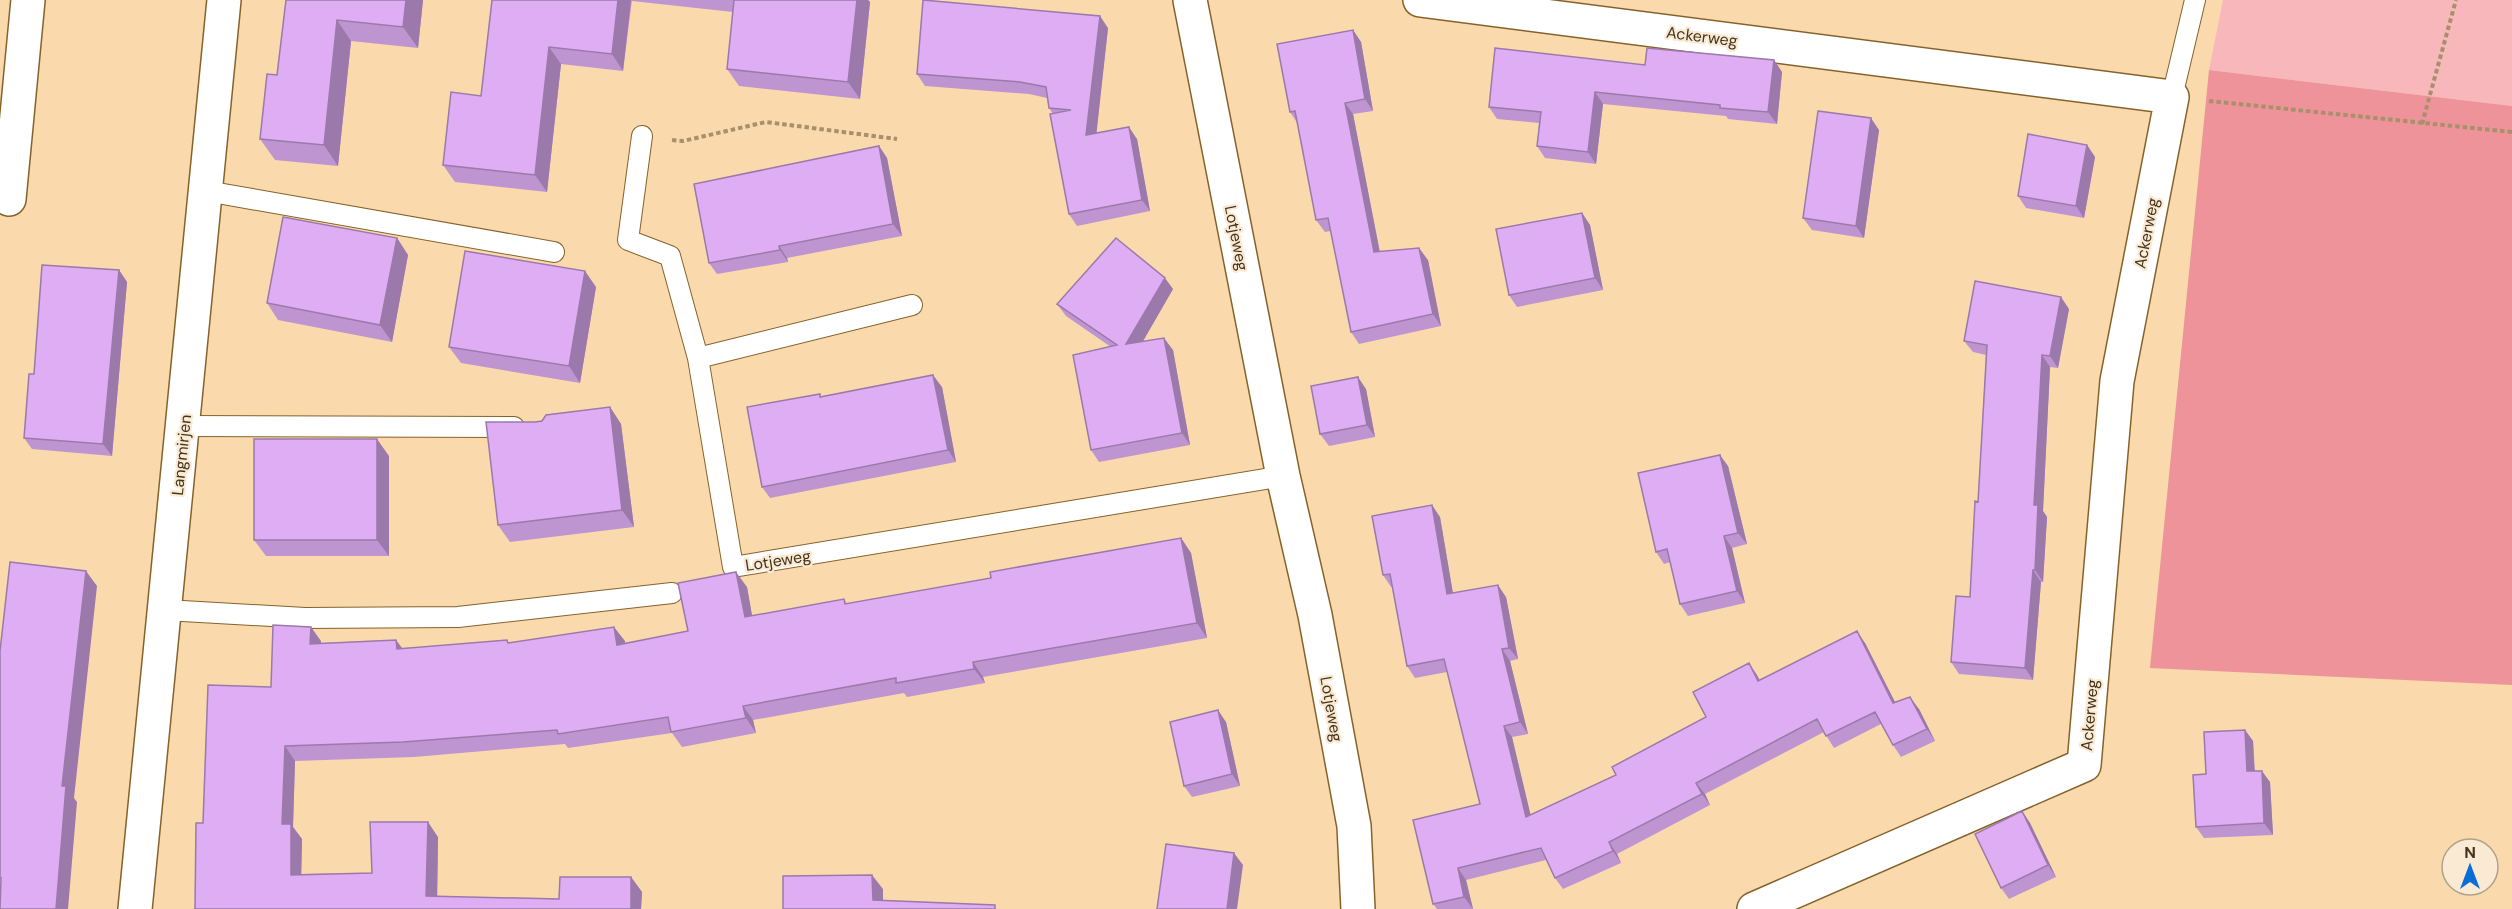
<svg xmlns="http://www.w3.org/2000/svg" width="2512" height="909" font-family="'DM Sans',sans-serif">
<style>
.green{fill:#f8b8bb}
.forest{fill:#ee9399}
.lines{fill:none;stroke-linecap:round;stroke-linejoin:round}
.service-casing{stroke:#86622b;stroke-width:22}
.minor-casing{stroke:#86622b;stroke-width:36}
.tertiary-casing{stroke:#86622b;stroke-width:36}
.path{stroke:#a8906c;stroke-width:4;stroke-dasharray:4.5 3;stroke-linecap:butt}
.service{stroke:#fff;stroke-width:20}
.minor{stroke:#fff;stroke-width:33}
.tertiary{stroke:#fff;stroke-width:33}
.wall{fill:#bf95d1}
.shaded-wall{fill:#9b79aa}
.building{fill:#deadf3;stroke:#9b79aa;stroke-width:1.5}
.labels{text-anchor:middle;stroke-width:4.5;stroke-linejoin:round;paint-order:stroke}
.street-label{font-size:16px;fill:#44341d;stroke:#faead3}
</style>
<rect width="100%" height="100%" fill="#fadaad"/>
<path class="green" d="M 2223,0 L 2512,0 L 2512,106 L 2209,70 Z"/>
<path class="forest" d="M 2209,70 L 2512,106 L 2512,685 L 2150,668 Z"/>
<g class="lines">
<defs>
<path id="service" d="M 2172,97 L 2195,0
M 642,136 L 628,240 L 670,256 L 698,358 L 733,567 L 1283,476
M 206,191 L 554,252
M 698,358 L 912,305
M 184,426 L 514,427
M 165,610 L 305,618 L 458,617 L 672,593"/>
<path id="minor" d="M 1420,0 L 2172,97 L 2117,381 L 2084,765 L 1754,909
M 9,199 L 28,0
M 135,909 L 224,0"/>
<path id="tertiary" d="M 1190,0 L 1283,476 L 1315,615 L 1354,826 L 1358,909"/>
</defs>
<use href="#service" class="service-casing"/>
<use href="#minor" class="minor-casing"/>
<use href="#tertiary" class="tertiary-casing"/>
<path class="path" d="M 2209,101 L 2512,132
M 2422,124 L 2456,0
M 672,140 L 683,141 L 766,122 L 897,139"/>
<use href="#service" class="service"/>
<use href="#minor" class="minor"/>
<use href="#tertiary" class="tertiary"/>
</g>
<path class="wall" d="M 286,0 L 423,0 L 418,48 L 351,41 L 338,166 L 275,160 L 260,139 L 277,75 Z
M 492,0 L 868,0 L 870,2 L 860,99 L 739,86 L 727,69 L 733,12 L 632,1 L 632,0 L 623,71 L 561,64 L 547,192 L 455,182 L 443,165 L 481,96 Z
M 1108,28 L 1096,133 L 1137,139 L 1150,211 L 1077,226 L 1069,214 L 1053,114 L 1049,108 L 1047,98 L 1029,94 L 925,86 L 917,74 Z
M 1353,30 L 1361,42 L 1373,111 L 1353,114 L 1380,252 L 1428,260 L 1441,326 L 1359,344 L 1351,332 L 1331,231 L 1325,232 L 1316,220 L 1298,124 L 1290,112 Z
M 1774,60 L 1782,72 L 1777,124 L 1728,119 L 1726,116 L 1603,104 L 1596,164 L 1545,158 L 1537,146 L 1539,123 L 1497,119 L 1489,107 L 1645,65 Z
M 1879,130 L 1864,238 L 1812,230 L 1803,218 Z
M 2087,145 L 2095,157 L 2084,218 L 2026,208 L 2018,196 Z
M 879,146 L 887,158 L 902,236 L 787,258 L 788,262 L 717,274 L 709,263 Z
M 1582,213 L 1590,225 L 1603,290 L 1517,307 L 1509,295 Z
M 397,238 L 408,255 L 392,342 L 278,320 L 267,303 Z
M 119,270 L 127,282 L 112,456 L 32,449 L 24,438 Z
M 596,287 L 580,383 L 461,363 L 449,347 Z
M 1173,289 L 1143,341 L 1173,350 L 1190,445 L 1099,462 L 1091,450 L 1111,347 L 1066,316 L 1057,304 Z
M 2069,309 L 2058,368 L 2050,367 L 2043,511 L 2047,517 L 2043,582 L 2041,582 L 2033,680 L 1959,674 L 1951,662 L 1970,597 L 1978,502 L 1986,355 L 1973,352 L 1964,341 Z
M 942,387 L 956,462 L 770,498 L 762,487 Z
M 1366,389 L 1375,437 L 1329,446 L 1320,434 Z
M 610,407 L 621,424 L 634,527 L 510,542 L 498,525 L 535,422 Z
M 389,456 L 389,556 L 266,556 L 254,540 Z
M 1728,466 L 1747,544 L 1732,548 L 1745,603 L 1688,616 L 1680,604 L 1670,562 L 1664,564 L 1656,552 Z
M 1440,517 L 1453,593 L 1506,597 L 1518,659 L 1510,661 L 1528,734 L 1512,737 L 1530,815 L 1616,775 L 1706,717 L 1749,663 L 1759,680 L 1865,643 L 1895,702 L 1919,709 L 1935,741 L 1901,757 L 1893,745 L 1881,724 L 1834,748 L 1824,732 L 1705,794 L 1710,805 L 1617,854 L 1621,863 L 1563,889 L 1555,878 L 1546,860 L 1466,880 L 1473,909 L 1437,909 L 1433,904 L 1480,804 L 1447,672 L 1415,678 L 1407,666 L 1393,587 L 1391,587 L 1383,575 Z
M 1181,538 L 1191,553 L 1207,638 L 983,677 L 985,683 L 907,697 L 904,693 L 753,720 L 756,733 L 682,747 L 672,733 L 568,748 L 565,744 L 414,757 L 295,761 L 293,827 L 302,839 L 301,874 L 372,873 L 438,837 L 437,897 L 559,899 L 631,877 L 642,892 L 641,909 L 195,909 L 203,823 L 271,687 L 321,641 L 321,643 L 396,640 L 402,648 L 509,643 L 625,641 L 625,644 L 688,631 L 747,587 L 752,616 L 844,599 L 847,604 L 991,578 Z
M 1226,722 L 1240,786 L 1192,797 L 1184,786 Z
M 2245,730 L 2253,741 L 2255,771 L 2270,782 L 2273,835 L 2204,838 L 2196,827 L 2206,774 Z
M 2022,811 L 2030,823 L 2056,877 L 2009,899 L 2001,888 Z"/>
<path class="shaded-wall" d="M 406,0 L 423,0 L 418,48 L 403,27 Z
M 618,0 L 631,0 L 623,71 L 612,54 Z
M 857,0 L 868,0 L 870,2 L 860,99 L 848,82 Z
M 1100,16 L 1108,28 L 1095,147 L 1086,135 Z
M 337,20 L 351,41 L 338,166 L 324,145 Z
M 1353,30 L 1361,42 L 1373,111 L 1365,99 Z
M 549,47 L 561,64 L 547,192 L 535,175 Z
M 1774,60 L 1782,72 L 1777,124 L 1768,112 Z
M 1595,92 L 1603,104 L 1596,164 L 1588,152 Z
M 1345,103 L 1353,114 L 1382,264 L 1374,252 Z
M 1871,118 L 1879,130 L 1864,238 L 1856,226 Z
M 1129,127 L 1137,139 L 1150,211 L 1142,200 Z
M 2087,145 L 2095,157 L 2084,218 L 2076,206 Z
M 879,146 L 887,158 L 902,236 L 893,224 Z
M 1582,213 L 1590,225 L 1603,290 L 1595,278 Z
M 397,238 L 408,255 L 392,342 L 380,325 Z
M 779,246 L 787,258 L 788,262 L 780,250 Z
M 1419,248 L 1428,260 L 1441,326 L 1433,314 Z
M 119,270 L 127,282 L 112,456 L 103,444 Z
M 585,271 L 596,287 L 580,383 L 569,366 Z
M 1165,278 L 1173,289 L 1135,355 L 1126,344 Z
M 2061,297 L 2069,309 L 2058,368 L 2050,356 Z
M 1164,338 L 1173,350 L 1190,445 L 1182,433 Z
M 2042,355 L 2050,367 L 2043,511 L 2047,517 L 2043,582 L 2035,570 L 2034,505 Z
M 933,375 L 942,387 L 956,462 L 948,450 Z
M 1358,377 L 1366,389 L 1375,437 L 1367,425 Z
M 610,407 L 621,424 L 634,527 L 622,510 Z
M 377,439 L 389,456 L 389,556 L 377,540 Z
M 1720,455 L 1728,466 L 1747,544 L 1738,533 Z
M 1432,505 L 1440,517 L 1455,606 L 1447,594 Z
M 1724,536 L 1732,548 L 1745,603 L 1737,591 Z
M 1181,538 L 1191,553 L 1207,638 L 1197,623 Z
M 2033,570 L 2041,582 L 2033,680 L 2025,668 Z
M 86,571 L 97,586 L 74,798 L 77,802 L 68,909 L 56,909 L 62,786 Z
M 736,572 L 747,587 L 755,632 L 745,617 Z
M 1498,585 L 1506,597 L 1518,659 L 1509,648 Z
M 311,627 L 321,641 L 321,659 L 310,644 Z
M 614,627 L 625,641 L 627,660 L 617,645 Z
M 1857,631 L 1865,643 L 1901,714 L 1893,703 Z
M 396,640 L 407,655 L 397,649 Z
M 1502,649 L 1510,661 L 1528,734 L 1520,722 Z
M 973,662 L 983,677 L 985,683 L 974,669 Z
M 1749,663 L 1757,675 L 1766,692 L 1758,681 Z
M 1910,697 L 1919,709 L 1935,741 L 1927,729 Z
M 743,706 L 753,720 L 756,733 L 746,718 Z
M 1218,710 L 1226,722 L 1240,786 L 1232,774 Z
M 1504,726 L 1512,737 L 1534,829 L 1526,817 Z
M 2245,730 L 2253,741 L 2255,783 L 2247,771 Z
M 285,746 L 295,761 L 293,827 L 302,839 L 301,889 L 291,875 L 282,824 Z
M 2262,771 L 2270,782 L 2273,835 L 2264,823 Z
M 1696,783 L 1705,794 L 1710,805 L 1702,794 Z
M 2022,811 L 2030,823 L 2056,877 L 2048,865 Z
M 428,822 L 438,837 L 437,909 L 426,896 Z
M 1609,842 L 1617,854 L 1621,863 L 1613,851 Z
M 1234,853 L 1243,865 L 1237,909 L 1227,909 Z
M 1458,868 L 1466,880 L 1473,909 L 1464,897 Z
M 872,875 L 883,889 L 883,909 L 873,900 Z
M 631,877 L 642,892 L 641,909 L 631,909 Z"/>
<path class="building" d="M 286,0 L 406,0 L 403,27 L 337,20 L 324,145 L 260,139 L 267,74 L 277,75 Z
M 492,0 L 618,0 L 612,54 L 549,47 L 535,175 L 443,165 L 451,92 L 481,96 Z
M 734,0 L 857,0 L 848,82 L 727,69 Z
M 923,0 L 1100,16 L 1086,135 L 1129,127 L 1142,200 L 1069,214 L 1050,114 L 1071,110 L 1049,108 L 1046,87 L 1020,82 L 917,74 Z
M 1353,30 L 1365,99 L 1345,103 L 1374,252 L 1419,248 L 1433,314 L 1351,332 L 1328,218 L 1316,220 L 1295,111 L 1290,112 L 1277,44 Z
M 1495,48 L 1645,65 L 1647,48 L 1774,60 L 1768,112 L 1720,108 L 1720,105 L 1595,92 L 1588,152 L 1537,146 L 1541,112 L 1489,107 Z
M 1818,111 L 1871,118 L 1856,226 L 1803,218 Z
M 2028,134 L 2087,145 L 2076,206 L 2018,196 Z
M 879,146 L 893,224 L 779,246 L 780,250 L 709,263 L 694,184 Z
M 1582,213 L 1595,278 L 1509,295 L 1496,229 Z
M 283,217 L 397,238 L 380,325 L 267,303 Z
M 1116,238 L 1165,278 L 1126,344 L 1164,338 L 1182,433 L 1091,450 L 1073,355 L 1117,345 L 1057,304 Z
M 465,251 L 585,271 L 569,366 L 449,347 Z
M 42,265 L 119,270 L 103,444 L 24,438 L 29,374 L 34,374 Z
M 1975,281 L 2061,297 L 2050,356 L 2042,355 L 2034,505 L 2038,505 L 2035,570 L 2033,570 L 2025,668 L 1951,662 L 1956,596 L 1970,597 L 1975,501 L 1978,502 L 1987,345 L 1964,341 Z
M 933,375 L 948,450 L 762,487 L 747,407 L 820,394 L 820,397 Z
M 1358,377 L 1367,425 L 1320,434 L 1311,386 Z
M 610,407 L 622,510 L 498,525 L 486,422 L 535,422 L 542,421 L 546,415 Z
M 254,439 L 377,439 L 377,540 L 254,540 Z
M 1720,455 L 1738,533 L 1724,536 L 1737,591 L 1680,604 L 1667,549 L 1656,552 L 1638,473 Z
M 1432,505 L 1447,594 L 1498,585 L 1509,648 L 1502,649 L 1520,722 L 1504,726 L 1526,817 L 1616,775 L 1612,767 L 1706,717 L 1693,692 L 1749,663 L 1758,681 L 1857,631 L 1893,703 L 1910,697 L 1927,729 L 1893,745 L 1875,712 L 1826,736 L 1817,719 L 1696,783 L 1702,794 L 1609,842 L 1613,851 L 1555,878 L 1541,848 L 1458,868 L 1464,897 L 1433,904 L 1413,820 L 1480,804 L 1444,659 L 1407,666 L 1390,574 L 1383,575 L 1372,516 Z
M 1181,538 L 1197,623 L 973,662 L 974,669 L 896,683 L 896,678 L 743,706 L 746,718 L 671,732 L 668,717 L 558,734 L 557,730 L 403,742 L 285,746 L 282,824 L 291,824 L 291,875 L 372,873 L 370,822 L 428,822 L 426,896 L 559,899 L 560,877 L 631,877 L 631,909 L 195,909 L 196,823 L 203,823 L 208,685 L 271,687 L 273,625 L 311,627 L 310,644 L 396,640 L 397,649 L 507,640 L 508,643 L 614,627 L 617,645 L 688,631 L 678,583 L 736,572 L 745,617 L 844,599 L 845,604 L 991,578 L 990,572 Z
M 10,562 L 86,571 L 62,786 L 66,786 L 56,909 L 0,909 L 1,878 L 0,878 L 0,651 Z
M 1218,710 L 1232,774 L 1184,786 L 1170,722 Z
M 2245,730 L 2247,771 L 2262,771 L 2264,823 L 2196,827 L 2193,775 L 2206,774 L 2204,732 Z
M 2022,811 L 2048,865 L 2001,888 L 1975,834 Z
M 1166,844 L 1234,853 L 1227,909 L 1157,909 Z
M 872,875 L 873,900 L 995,905 L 995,909 L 783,909 L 783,876 Z"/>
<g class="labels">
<g class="street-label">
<text transform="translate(1702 36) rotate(7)" y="6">Ackerweg</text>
<text transform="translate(2146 233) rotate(-79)" y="6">Ackerweg</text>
<text transform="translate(1237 238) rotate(79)" y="6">Lotjeweg</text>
<text transform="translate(181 455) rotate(-84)" y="6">Langmirjen</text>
<text transform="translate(778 560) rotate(-9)" y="6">Lotjeweg</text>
<text transform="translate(1332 709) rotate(80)" y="6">Lotjeweg</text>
<text transform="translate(2089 715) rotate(-85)" y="6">Ackerweg</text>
</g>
</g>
<g transform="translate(2470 867)"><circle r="28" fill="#faead3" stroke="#b1a18a" stroke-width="1.5"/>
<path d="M0-4.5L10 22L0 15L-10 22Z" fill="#096dd6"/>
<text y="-9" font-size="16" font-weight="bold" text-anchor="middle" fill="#44341d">N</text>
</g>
</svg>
